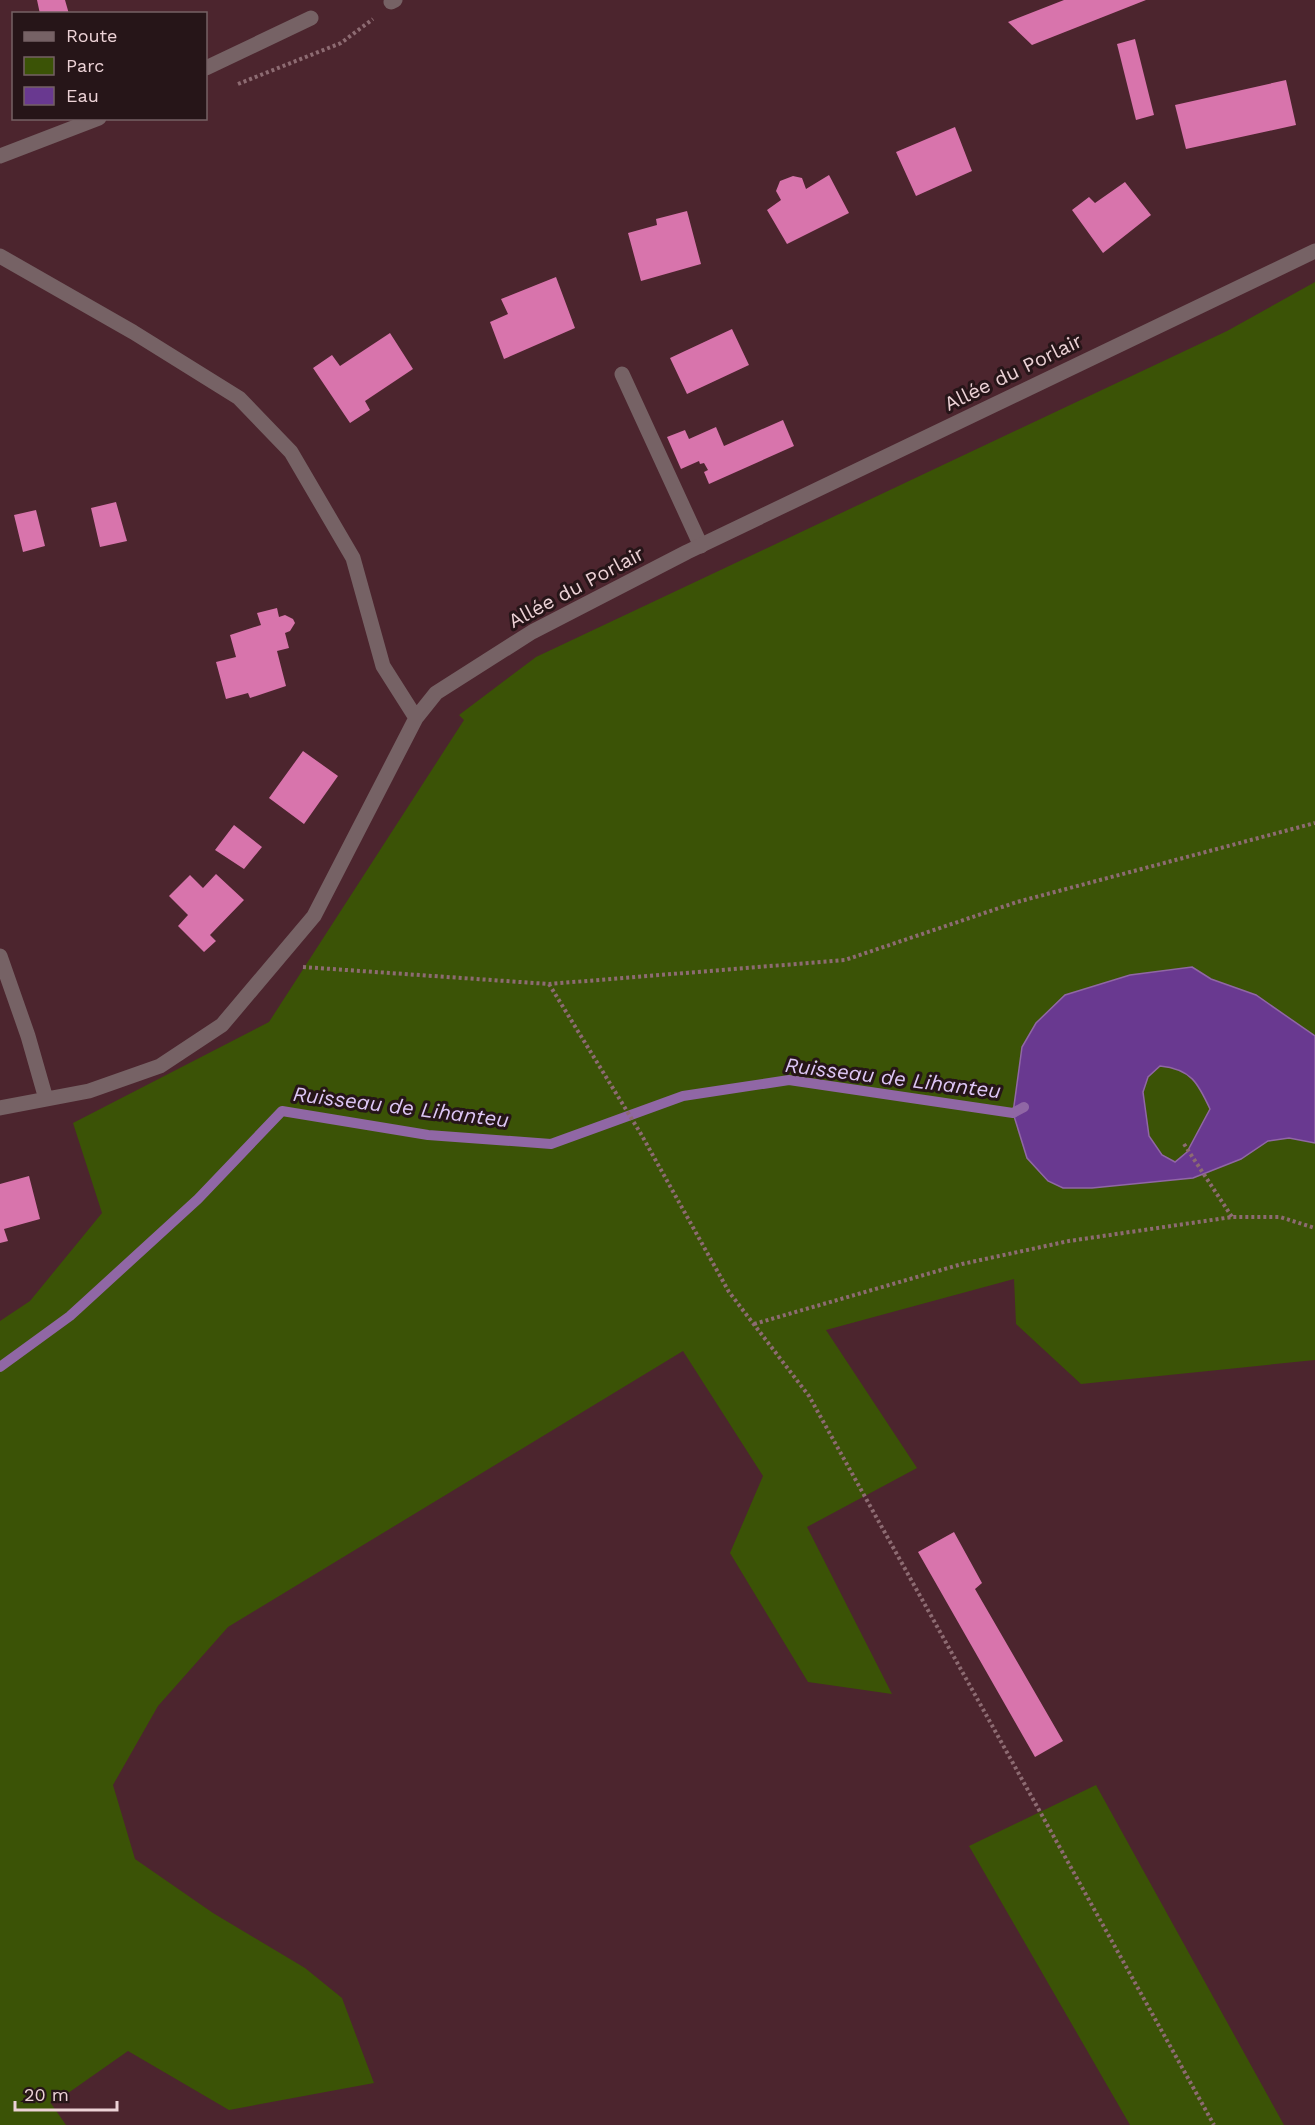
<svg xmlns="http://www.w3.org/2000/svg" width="1315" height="2125" font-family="'Work Sans',sans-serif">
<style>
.green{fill:#3b5306}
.water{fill:#693990;stroke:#9067a5;stroke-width:1.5;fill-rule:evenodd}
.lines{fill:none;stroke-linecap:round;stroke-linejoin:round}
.stream{stroke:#9067a5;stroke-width:10}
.building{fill:#d874ac}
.path{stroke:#8d6b72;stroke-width:4;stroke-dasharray:3 3;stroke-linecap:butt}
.service{stroke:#766265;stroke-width:15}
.minor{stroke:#766265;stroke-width:15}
.labels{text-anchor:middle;stroke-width:6;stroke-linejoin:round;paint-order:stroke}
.street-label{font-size:20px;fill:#ecd2d6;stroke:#261518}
.water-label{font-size:21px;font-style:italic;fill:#ddc6f5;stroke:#261518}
</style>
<rect width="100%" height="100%" fill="#4c252e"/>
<path class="green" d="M 1315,282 L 1315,1036 L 1256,995 L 1211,979 L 1192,967 L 1063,1188 L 1092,1188 L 1193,1178 L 1241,1159 L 1268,1141 L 1289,1138 L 1315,1143 L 1315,1360 L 1081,1384 L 1016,1324 L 1014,1279 L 826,1330 L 917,1468 L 807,1527 L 892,1694 L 808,1682 L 730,1553 L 763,1476 L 683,1351 L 228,1627 L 158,1706 L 113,1785 L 135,1859 L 213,1913 L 305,1968 L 342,1998 L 374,2083 L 229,2110 L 128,2051 L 61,2098 L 50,2102 L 66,2125 L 0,2125 L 0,1321 L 30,1301 L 102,1213 L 73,1123 L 269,1022 L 464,720 L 459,715 L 536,657 L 1227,331 Z
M 1160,1066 C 1192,1070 1198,1082 1210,1109 L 1187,1152 L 1175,1162 L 1162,1155 L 1149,1136 L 1143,1092 L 1148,1077 Z
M 1096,1785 L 1284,2125 L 1130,2125 L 969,1846 Z"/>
<path class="water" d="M 1192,967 L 1211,979 L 1256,995 L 1315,1036 L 1315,1143 L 1289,1138 L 1268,1141 L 1241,1159 L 1193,1178 L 1092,1188 L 1063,1188 L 1048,1181 L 1027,1158 L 1013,1113 L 1022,1047 L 1036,1023 L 1065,995 L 1130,975 ZM 1160,1066 C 1191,1069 1198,1083 1210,1109 L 1187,1152 L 1175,1162 L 1162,1155 L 1149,1136 L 1143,1092 L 1148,1077 Z"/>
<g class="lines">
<path class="stream" d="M 0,1367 L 70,1316 L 198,1199 L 282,1111 L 428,1135 L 551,1144 L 683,1096 L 789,1080 L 1013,1113 L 1024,1107"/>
</g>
<path class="building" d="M 37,0 L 65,0 L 69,14 L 40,14 Z
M 1064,0 L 1146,0 L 1032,45 L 1008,22 Z
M 1135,39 L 1154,115 L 1136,120 L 1117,44 Z
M 1286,80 L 1296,125 L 1186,149 L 1175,105 Z
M 955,127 L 972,171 L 916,196 L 896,152 Z
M 829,175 L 849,213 L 787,244 L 767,210 L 781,200 L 776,191 L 780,181 L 793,176 L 802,178 L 806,189 Z
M 1125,182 L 1151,215 L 1103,253 L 1072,210 L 1089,197 L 1095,203 Z
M 687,211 L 701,264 L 641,281 L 628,233 L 657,225 L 656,219 Z
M 556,277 L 575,328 L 504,359 L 490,322 L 508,314 L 501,299 Z
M 732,329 L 749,365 L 687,394 L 670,358 Z
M 390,333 L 413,369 L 365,401 L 370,410 L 350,423 L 313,368 L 332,355 L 340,366 Z
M 783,420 L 794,446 L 709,484 L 704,472 L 708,470 L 704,463 L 700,464 L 699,461 L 681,469 L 667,437 L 685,430 L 689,439 L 716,427 L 724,446 Z
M 116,502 L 127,541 L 100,547 L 91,508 Z
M 36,510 L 45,546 L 23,552 L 14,515 Z
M 277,608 L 279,617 L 285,615 L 293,619 L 295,623 L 290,631 L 285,633 L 289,648 L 277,651 L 286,686 L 250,698 L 248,693 L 226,699 L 216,662 L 236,657 L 230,635 L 261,625 L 257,613 Z
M 303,751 L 338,776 L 304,824 L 269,798 Z
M 234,825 L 262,847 L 244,869 L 215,850 Z
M 216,874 L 244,900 L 210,935 L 216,941 L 204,952 L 178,926 L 188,915 L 169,896 L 190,875 L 203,888 Z
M 29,1176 L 40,1219 L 4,1229 L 8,1241 L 0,1243 L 0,1184 Z
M 954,1532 L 982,1583 L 975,1589 L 1063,1741 L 1035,1757 L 918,1552 Z"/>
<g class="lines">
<path class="path" d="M 238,84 L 341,43 L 373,19
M 303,967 L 549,984 L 845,960 L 1017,902 L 1315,823
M 549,984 L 641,1134 L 729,1292 L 809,1396 L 1214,2125
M 1184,1144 L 1232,1217
M 754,1324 L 962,1264 L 1069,1241 L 1232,1217 L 1280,1217 L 1315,1228"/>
<path class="service" d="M 622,374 L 701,546"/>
<path class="minor" d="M 391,2 L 395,0
M 206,68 L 311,18
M 0,156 L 99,118
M 0,256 L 133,332 L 239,398 L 291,452 L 353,558 L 383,666 L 416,718
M 0,956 L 28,1036 L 46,1099
M 0,1108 L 89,1091 L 160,1066 L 222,1025 L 314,916 L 416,718 L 436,693 L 532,632 L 687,552 L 1315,251"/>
</g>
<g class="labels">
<g class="street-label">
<text transform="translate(1013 372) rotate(-26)" y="7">Allée du Porlair</text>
<text transform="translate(576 587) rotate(-28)" y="7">Allée du Porlair</text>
</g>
<g class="water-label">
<text transform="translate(893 1078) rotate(7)" y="7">Ruisseau de Lihanteu</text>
<text transform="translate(401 1107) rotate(7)" y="7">Ruisseau de Lihanteu</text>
</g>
</g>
<rect x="12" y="12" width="195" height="108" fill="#261518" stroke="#756164" stroke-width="1.5"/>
<rect x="24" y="32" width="30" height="9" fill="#766265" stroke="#756164" stroke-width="1.5"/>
<text x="66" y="42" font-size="18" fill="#ecd2d6">Route</text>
<rect x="24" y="57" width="30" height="18" fill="#3b5306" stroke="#756164" stroke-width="1.5"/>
<text x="66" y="72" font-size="18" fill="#ecd2d6">Parc</text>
<rect x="24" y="87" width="30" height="18" fill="#693990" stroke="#756164" stroke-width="1.5"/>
<text x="66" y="102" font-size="18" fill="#ecd2d6">Eau</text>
<path d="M15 2101v9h102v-9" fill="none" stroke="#ecd2d6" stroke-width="3"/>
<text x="24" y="2101" font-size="18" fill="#ecd2d6" stroke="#261518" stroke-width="4.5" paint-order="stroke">20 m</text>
</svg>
